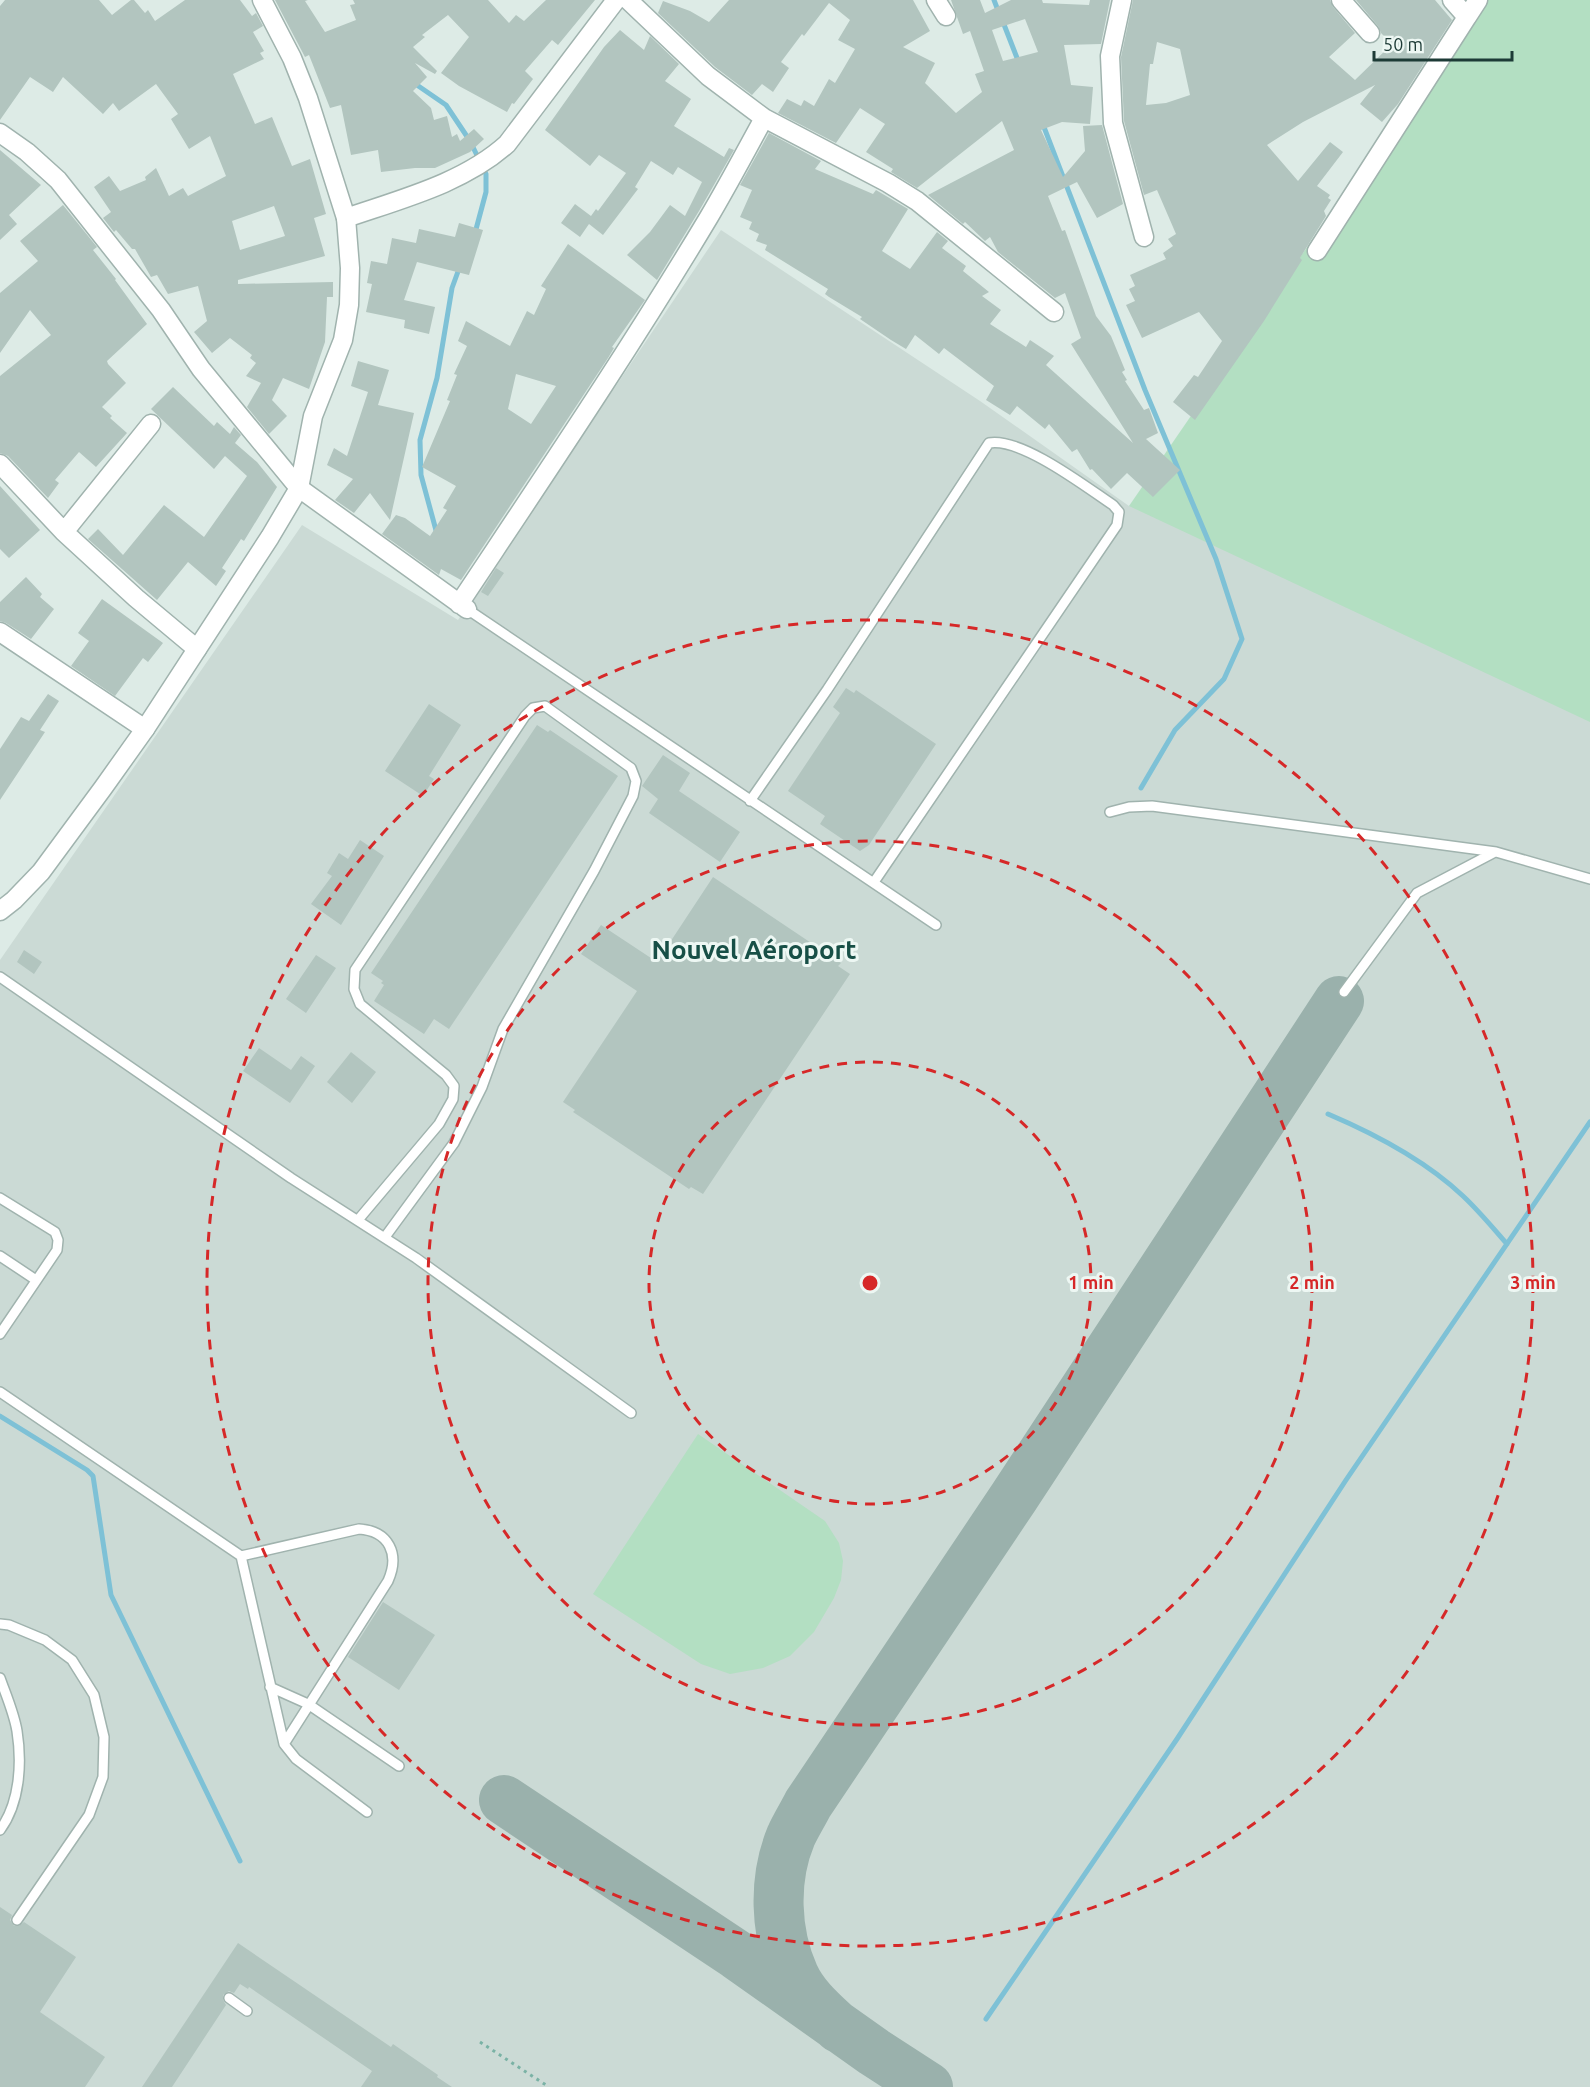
<svg xmlns="http://www.w3.org/2000/svg" width="1590" height="2087" font-family="Ubuntu,sans-serif">
<style>
.built{fill:#cbdad5}
.green{fill:#b3dfc2}
.lines{fill:none;stroke-linecap:round;stroke-linejoin:round}
.stream{stroke:#7ec1d6;stroke-width:5}
.taxiway{stroke:#9ab1ac;stroke-width:50}
.building{fill:#b2c5bf;fill-rule:evenodd}
.service-casing{stroke:#a0b3ae;stroke-width:12}
.minor-casing{stroke:#a0b3ae;stroke-width:21}
.tertiary-casing{stroke:#a0b3ae;stroke-width:21}
.path{stroke:#7ab2a5;stroke-width:3;stroke-dasharray:3 4.5;stroke-linecap:butt}
.service{stroke:#fff;stroke-width:9}
.minor{stroke:#fff;stroke-width:18}
.tertiary{stroke:#fff;stroke-width:18}
.ring{fill:none;stroke:#d62828;stroke-width:3;stroke-dasharray:10 8}
.labels{text-anchor:middle;stroke-width:6;stroke-linejoin:round;paint-order:stroke}
.district-label{font-size:26px;font-weight:bold;fill:#174f46;stroke:#edf7f3}
.centre{fill:#d62828;stroke:#edf7f3;stroke-width:3}
.ring-label{font-size:18px;text-anchor:middle;font-weight:bold;fill:#d62828;stroke:#edf7f3;stroke-width:6;stroke-linejoin:round;paint-order:stroke}
</style>
<rect width="100%" height="100%" fill="#ddebe6"/>
<path class="built" d="M 1590,0 L 1590,2087 L 0,2087 L 0,960 L 302,525 L 458,620 L 721,230 L 980,401 L 1129,506 L 1198,481 Z"/>
<path class="green" d="M 1477,0 L 1590,0 L 1590,722 L 1129,506 Z
M 698,1434 L 825,1521 L 839,1543 L 843,1561 L 841,1580 L 834,1598 L 814,1632 L 790,1656 L 763,1668 L 730,1674 L 701,1664 L 593,1594 Z"/>
<g class="lines">
<path class="stream" d="M 994,0 L 999,13
M 1003,22 L 1019,63
M 414,83 L 446,105 L 470,141 L 486,174 L 486,192 L 475,233
M 1042,122 L 1145,390 L 1216,559 L 1242,639 L 1224,679 L 1175,730 L 1141,788
M 437,534 L 421,475 L 420,440 L 437,378 L 452,288 L 460,266
M 1328,1114 C 1375,1134 1426,1161 1463,1196 C 1479,1211 1493,1228 1507,1244
M 0,1416 L 87,1470 L 93,1476 L 111,1595 L 240,1861
M 986,2019 L 1177,1739 L 1346,1480 L 1590,1122"/>
<path class="taxiway" d="M 504,1800 L 737,1955 L 874,2052 L 928,2087
M 839,2028 C 822,2012 804,1997 794,1975 C 775,1933 773,1879 791,1836 C 796,1825 803,1814 808,1804 L 1014,1497 L 1339,1001"/>
</g>
<path class="building" d="M 5,0 L 99,0 L 112,15 L 131,0 L 134,0 L 145,13 L 148,10 L 155,21 L 185,0 L 240,0 L 252,16 L 256,13 L 263,26 L 253,32 L 264,51 L 260,53 L 264,59 L 233,74 L 255,124 L 272,117 L 292,166 L 310,159 L 326,214 L 314,218 L 325,256 L 238,280 L 238,284 L 333,282 L 333,297 L 327,297 L 325,342 L 309,389 L 283,378 L 272,400 L 287,416 L 269,434 L 247,407 L 261,383 L 246,376 L 256,363 L 250,358 L 252,355 L 230,338 L 212,353 L 194,332 L 207,321 L 198,286 L 168,294 L 157,275 L 151,277 L 135,249 L 132,249 L 116,230 L 114,232 L 103,218 L 111,212 L 94,187 L 109,176 L 120,191 L 146,180 L 145,177 L 156,168 L 169,196 L 183,188 L 188,196 L 226,176 L 210,136 L 189,149 L 171,119 L 178,114 L 156,84 L 119,111 L 113,103 L 103,114 L 63,77 L 53,92 L 30,77 L 0,120 L 0,6 ZM 274,206 L 285,236 L 240,250 L 232,221 Z
M 275,0 L 308,0 L 305,1 L 325,32 L 356,20 L 350,5 L 355,4 L 353,0 L 488,0 L 509,23 L 516,15 L 524,21 L 546,0 L 595,0 L 558,45 L 552,40 L 525,71 L 533,79 L 514,104 L 512,103 L 507,112 L 459,86 L 441,73 L 469,37 L 448,15 L 422,35 L 425,37 L 413,47 L 437,71 L 435,74 L 415,63 L 427,77 L 413,91 L 431,108 L 434,120 L 447,116 L 452,137 L 457,134 L 460,141 L 474,129 L 484,139 L 470,152 L 435,168 L 415,168 L 381,172 L 378,150 L 351,155 L 341,105 L 330,108 L 309,55 L 305,57 Z
M 729,0 L 913,0 L 930,31 L 903,47 L 935,63 L 925,83 L 956,113 L 982,92 L 975,74 L 984,71 L 970,31 L 963,34 L 951,0 L 980,0 L 985,13 L 1011,0 L 1042,0 L 1043,3 L 1089,5 L 1090,0 L 1110,0 L 1101,44 L 1064,45 L 1071,85 L 1093,87 L 1090,124 L 1062,122 L 1041,130 L 1063,177 L 1085,151 L 1083,126 L 1102,125 L 1123,204 L 1097,218 L 1077,182 L 1048,196 L 1062,231 L 1065,230 L 1096,316 L 1111,336 L 1125,370 L 1122,372 L 1127,380 L 1125,381 L 1144,410 L 1149,408 L 1158,433 L 1146,439 L 1180,470 L 1153,497 L 1127,473 L 1111,489 L 1092,469 L 1090,470 L 1077,449 L 1072,452 L 1049,424 L 1045,429 L 1017,406 L 1010,415 L 986,400 L 994,386 L 944,348 L 939,354 L 915,335 L 906,349 L 891,340 L 860,319 L 862,317 L 829,297 L 825,294 L 828,289 L 765,250 L 767,245 L 756,241 L 759,234 L 749,229 L 752,222 L 740,217 L 752,190 L 740,185 L 769,133 L 821,161 L 815,169 L 873,194 L 876,190 L 908,209 L 882,251 L 910,269 L 937,232 L 948,241 L 942,248 L 966,266 L 963,271 L 989,292 L 982,296 L 1001,310 L 990,324 L 1026,347 L 1030,340 L 1054,356 L 1046,365 L 1133,443 L 1071,344 L 1081,338 L 1065,293 L 1055,298 L 998,252 L 990,237 L 985,241 L 965,222 L 963,224 L 928,195 L 1014,150 L 1002,121 L 917,188 L 891,172 L 893,169 L 866,152 L 885,124 L 860,108 L 836,143 L 778,113 L 787,99 L 801,106 L 804,100 L 814,106 L 829,79 L 835,83 L 855,49 L 838,40 L 850,20 L 829,3 L 804,36 L 802,34 L 781,62 L 789,68 L 773,92 L 762,84 L 752,95 L 715,67 L 658,13 L 663,1 L 690,11 L 709,22 ZM 1025,19 L 1038,52 L 1003,61 L 992,30 Z
M 1133,0 L 1330,0 L 1333,7 L 1355,33 L 1329,57 L 1355,80 L 1392,44 L 1381,33 L 1378,26 L 1356,0 L 1435,0 L 1452,20 L 1398,104 L 1382,122 L 1360,104 L 1375,85 L 1303,122 L 1267,145 L 1298,181 L 1330,142 L 1343,152 L 1317,186 L 1330,195 L 1328,198 L 1331,200 L 1324,211 L 1326,216 L 1300,258 L 1302,260 L 1264,321 L 1195,420 L 1173,402 L 1194,375 L 1198,377 L 1222,341 L 1199,312 L 1142,338 L 1126,305 L 1135,301 L 1129,289 L 1135,286 L 1130,275 L 1166,259 L 1163,253 L 1173,246 L 1168,239 L 1176,234 L 1157,190 L 1144,195 L 1124,121 L 1121,57 ZM 1157,42 L 1180,49 L 1190,95 L 1166,103 L 1146,105 L 1150,64 L 1153,64 Z
M 620,30 L 644,50 L 650,36 L 679,64 L 665,81 L 691,99 L 674,126 L 724,157 L 729,148 L 734,150 L 699,211 L 657,280 L 627,255 L 650,232 L 670,205 L 685,216 L 702,182 L 678,167 L 673,175 L 651,161 L 635,187 L 638,189 L 603,235 L 589,224 L 580,237 L 561,223 L 575,204 L 591,216 L 596,209 L 598,211 L 626,173 L 599,155 L 590,166 L 545,130 L 604,47 Z
M 0,150 L 41,185 L 9,215 L 17,224 L 0,240 Z
M 63,205 L 97,247 L 93,250 L 116,279 L 115,280 L 147,324 L 107,361 L 108,364 L 126,383 L 102,407 L 112,416 L 110,418 L 127,433 L 96,467 L 79,452 L 55,480 L 59,483 L 48,498 L 8,456 L 0,453 L 0,376 L 51,335 L 30,310 L 0,353 L 0,293 L 38,261 L 20,241 Z
M 459,223 L 483,230 L 469,275 L 417,262 L 404,300 L 435,307 L 429,334 L 404,328 L 405,320 L 366,312 L 372,284 L 367,283 L 371,261 L 387,264 L 392,238 L 416,243 L 419,229 L 455,237 Z
M 568,244 L 645,300 L 612,347 L 614,348 L 608,358 L 461,580 L 441,569 L 439,575 L 382,534 L 396,515 L 405,518 L 430,536 L 447,510 L 443,508 L 456,486 L 422,467 L 450,401 L 447,400 L 457,375 L 454,374 L 467,346 L 458,341 L 466,321 L 510,346 L 527,311 L 534,315 L 546,289 L 541,286 ZM 516,374 L 556,386 L 531,424 L 508,409 Z
M 358,361 L 389,370 L 378,405 L 414,413 L 390,520 L 370,493 L 354,513 L 335,500 L 353,479 L 327,465 L 334,448 L 347,456 L 368,392 L 351,386 Z
M 173,387 L 214,426 L 217,422 L 230,434 L 234,427 L 241,435 L 235,443 L 257,462 L 277,487 L 244,541 L 241,539 L 222,568 L 226,571 L 216,586 L 188,562 L 157,600 L 88,539 L 98,529 L 123,555 L 164,505 L 204,537 L 247,476 L 225,456 L 214,469 L 151,409 Z
M 0,486 L 40,530 L 9,558 L 0,549 Z
M 496,568 L 504,573 L 488,596 L 481,592 Z
M 26,577 L 42,594 L 40,597 L 54,609 L 31,639 L 6,623 L 0,621 L 0,602 Z
M 102,599 L 163,643 L 148,662 L 143,658 L 115,696 L 71,666 L 89,641 L 78,633 Z
M 846,688 L 854,693 L 856,690 L 936,744 L 869,845 L 860,851 L 820,824 L 825,816 L 788,791 L 840,713 L 833,707 Z
M 48,694 L 59,701 L 40,730 L 45,732 L 0,800 L 0,749 L 21,717 L 29,721 Z
M 429,704 L 461,725 L 429,776 L 434,779 L 423,796 L 385,771 Z
M 537,725 L 548,732 L 550,730 L 618,776 L 449,1029 L 434,1019 L 424,1034 L 374,1001 L 384,985 L 381,983 L 383,981 L 371,973 Z
M 663,755 L 690,773 L 679,791 L 740,832 L 720,862 L 649,813 L 658,799 L 642,786 Z
M 360,840 L 384,856 L 341,925 L 311,904 L 332,876 L 327,873 L 339,853 L 348,859 Z
M 713,877 L 841,963 L 838,966 L 850,974 L 703,1194 L 691,1187 L 689,1189 L 573,1112 L 575,1110 L 563,1102 L 637,991 L 581,954 L 601,925 L 657,962 Z
M 24,950 L 42,962 L 34,974 L 17,962 Z
M 316,955 L 336,968 L 306,1013 L 286,999 Z
M 259,1048 L 291,1070 L 301,1056 L 315,1066 L 290,1103 L 243,1071 Z
M 351,1052 L 376,1072 L 352,1103 L 327,1082 Z
M 383,1602 L 435,1635 L 399,1690 L 348,1657 Z
M 0,1907 L 12,1915 L 10,1920 L 14,1926 L 19,1926 L 24,1922 L 76,1957 L 40,2012 L 105,2057 L 85,2087 L 0,2087 Z
M 238,1943 L 391,2047 L 393,2044 L 438,2075 L 437,2077 L 452,2087 L 361,2087 L 372,2071 L 249,1987 L 248,1989 L 240,1984 L 234,1993 L 229,1991 L 223,1995 L 223,2000 L 226,2005 L 172,2087 L 142,2087 Z"/>
<g class="lines">
<defs>
<path id="service" d="M 467,609 L 936,925
M 750,801 L 827,690 L 989,443 C 1021,437 1086,487 1113,505 L 1119,512 L 1117,525 L 874,882
M 1110,812 L 1129,807 L 1152,806 L 1496,852 L 1590,879
M 0,977 L 291,1178 L 416,1258 L 631,1413
M 1344,992 L 1417,893 L 1495,852
M 0,1198 L 55,1232 L 58,1240 L 57,1250 L 0,1334
M 358,1220 L 439,1124 L 453,1099 L 454,1086 L 446,1075 L 360,1004 L 354,989 L 355,970 L 525,716 L 533,708 L 545,706 L 631,768 L 636,781 L 633,796 L 594,871 L 503,1029 L 482,1087 L 454,1143 L 385,1237
M 0,1256 L 36,1280
M 0,1392 L 241,1556 L 284,1744 L 296,1759 L 367,1812
M 241,1556 L 359,1529 C 389,1531 400,1554 388,1581 L 284,1744
M 0,1624 L 9,1625 L 45,1640 L 72,1660 L 94,1695 L 104,1737 L 103,1777 L 89,1815 L 17,1920
M 0,1678 C 6,1695 14,1713 17,1731 C 22,1763 20,1803 0,1830
M 270,1687 L 308,1704 L 399,1766
M 229,1998 L 247,2011"/>
<path id="minor" d="M 262,0 L 292,58 L 308,98 L 346,218
M 628,0 L 708,76 L 764,118 L 888,183 L 917,201 L 1054,312
M 936,0 L 946,16
M 1122,0 L 1110,56 L 1113,123 L 1144,237
M 1341,0 L 1370,33
M 1467,17 L 1478,0
M 0,133 L 27,152 L 58,180 L 161,310 L 201,369 L 299,488 L 467,609
M 1317,251 L 1467,17 L 1452,0
M 0,464 L 64,532 L 136,598 L 197,649
M 64,532 L 151,424
M 459,604 C 544,476 630,349 709,217 C 728,185 746,151 764,118
M 0,632 L 145,729"/>
<path id="tertiary" d="M 0,911 L 14,900 L 41,872 L 103,788 L 145,729 L 270,537 L 299,488 L 313,416 L 343,340 L 349,305 L 350,268 L 346,218 C 401,199 464,183 507,144 L 616,0"/>
</defs>
<use href="#service" class="service-casing"/>
<use href="#minor" class="minor-casing"/>
<use href="#tertiary" class="tertiary-casing"/>
<path class="path" d="M 480,2042 L 549,2087"/>
<use href="#service" class="service"/>
<use href="#minor" class="minor"/>
<use href="#tertiary" class="tertiary"/>
</g>
<g class="ring">
<circle cx="870" cy="1283" r="221"/>
<circle cx="870" cy="1283" r="442"/>
<circle cx="870" cy="1283" r="663"/>
</g>
<g class="labels">
<g class="district-label">
<text x="754" y="959">Nouvel Aéroport</text>
</g>
</g>
<circle cx="870" cy="1283" r="9" class="centre"/>
<g class="ring-label">
<text x="1091" y="1289">1 min</text>
<text x="1312" y="1289">2 min</text>
<text x="1533" y="1289">3 min</text>
</g>
<path d="M1374 51v9h138v-9" fill="none" stroke="#1d3b36" stroke-width="3"/>
<text x="1383" y="51" font-size="18" fill="#1d3b36" stroke="#edf7f3" stroke-width="4.5" paint-order="stroke">50 m</text>
</svg>
